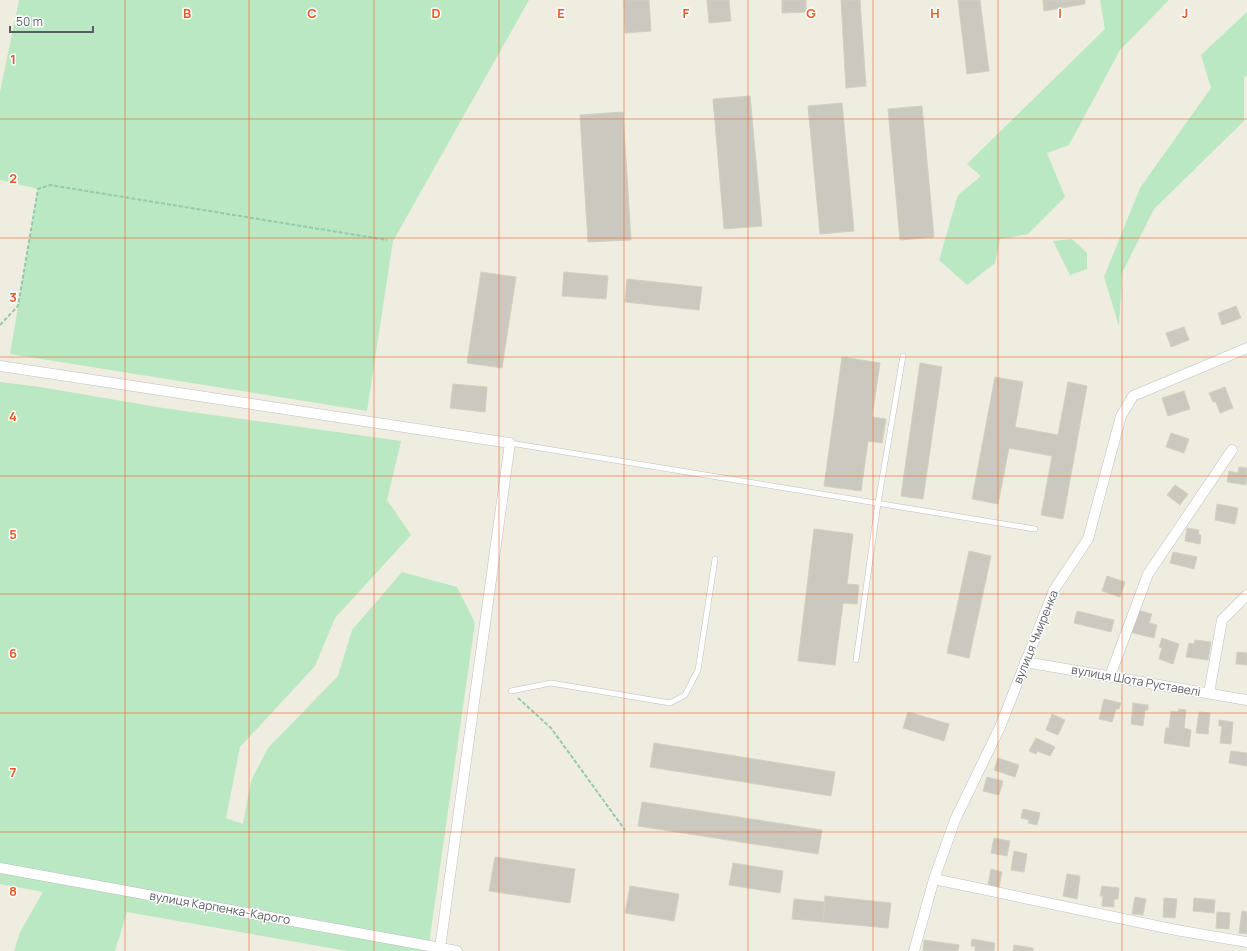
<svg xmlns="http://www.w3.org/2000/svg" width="1247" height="951" font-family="Manrope,sans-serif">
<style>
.green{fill:#bae8c2}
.building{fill:#cbc9bf;stroke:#d3d0be}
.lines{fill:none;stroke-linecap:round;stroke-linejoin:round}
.service-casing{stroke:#bdbfc6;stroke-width:6}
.minor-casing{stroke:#bdbfc6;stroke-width:11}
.path{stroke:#93c9ac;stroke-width:2;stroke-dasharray:4 2;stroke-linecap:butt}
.service{stroke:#fff;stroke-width:5}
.minor{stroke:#fff;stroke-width:10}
.grid{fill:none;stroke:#e95722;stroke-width:1;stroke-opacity:0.55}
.labels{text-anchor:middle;stroke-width:3;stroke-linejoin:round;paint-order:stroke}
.street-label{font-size:12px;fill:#595c63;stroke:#fff}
.grid-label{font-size:13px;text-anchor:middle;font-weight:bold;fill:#e95722;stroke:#fff;stroke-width:3;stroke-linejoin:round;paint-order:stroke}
</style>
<rect width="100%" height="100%" fill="#eeede0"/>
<path class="green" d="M 19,0 L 529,0 L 393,241 L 367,411 L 10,354 L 38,189 L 0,180 L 0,92 Z
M 1100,0 L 1169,0 L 1120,50 L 1069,145 L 1047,153 L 1065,197 L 1028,234 L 1000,239 L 995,263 L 967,285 L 939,260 L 958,195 L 981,176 L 967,164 L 1105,29 Z
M 1247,12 L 1247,75 L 1244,78 L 1244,121 L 1154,209 L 1122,273 L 1119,326 L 1104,277 L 1140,188 L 1211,88 L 1201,55 Z
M 1072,239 L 1087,253 L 1087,269 L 1070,275 L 1053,241 Z
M 0,382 L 40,387 L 163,408 L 401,441 L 387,500 L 411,535 L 335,618 L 315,666 L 240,747 L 226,818 L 243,824 L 251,781 L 268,748 L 338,676 L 352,630 L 402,572 L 457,587 L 475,623 L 428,951 L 347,951 L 127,912 L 115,951 L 14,951 L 20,932 L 43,892 L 0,884 Z"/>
<path class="building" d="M 624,0 L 649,0 L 651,31 L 625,33 Z
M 707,0 L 729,0 L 731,21 L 709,23 Z
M 782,0 L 806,0 L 806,12 L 782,13 Z
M 841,0 L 860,0 L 866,86 L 846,88 Z
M 958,0 L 980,0 L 989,71 L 967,74 Z
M 1043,0 L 1085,0 L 1085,4 L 1044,11 Z
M 750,96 L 762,226 L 724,229 L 713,99 Z
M 842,103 L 854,231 L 820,234 L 808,106 Z
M 922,106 L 934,237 L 900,240 L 888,109 Z
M 623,112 L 631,240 L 588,242 L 580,115 Z
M 481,272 L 516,277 L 502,368 L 467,363 Z
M 564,272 L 608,276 L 606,299 L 562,296 Z
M 627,279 L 702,287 L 699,310 L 625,302 Z
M 1236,306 L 1241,318 L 1222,325 L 1218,313 Z
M 1184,327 L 1189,340 L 1171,347 L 1166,333 Z
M 842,357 L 880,363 L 872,417 L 886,419 L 882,443 L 868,441 L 861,491 L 824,486 Z
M 920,363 L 942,367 L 923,499 L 901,496 Z
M 995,377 L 1023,382 L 1015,427 L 1058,435 L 1068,382 L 1087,386 L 1063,519 L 1041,515 L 1052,456 L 1009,448 L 998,504 L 972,499 Z
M 453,384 L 487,387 L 485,412 L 450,408 Z
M 1225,387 L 1233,408 L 1220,413 L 1216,402 L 1213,402 L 1209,393 Z
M 1184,391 L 1190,409 L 1168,416 L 1162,398 Z
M 1171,433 L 1189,439 L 1184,453 L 1166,447 Z
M 1239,467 L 1247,468 L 1246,485 L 1227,482 L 1229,471 L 1238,473 Z
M 1175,485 L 1188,494 L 1180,505 L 1167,495 Z
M 1217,504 L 1238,508 L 1235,524 L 1215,520 Z
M 1187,528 L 1199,530 L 1198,534 L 1201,535 L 1200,544 L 1185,541 Z
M 814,529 L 853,534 L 847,584 L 859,585 L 857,604 L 843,603 L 835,665 L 798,661 Z
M 969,551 L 991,556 L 969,658 L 947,653 Z
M 1173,552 L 1197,557 L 1194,569 L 1170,563 Z
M 1107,576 L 1125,582 L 1120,597 L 1102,591 Z
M 1137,610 L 1152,614 L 1149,623 L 1157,625 L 1154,638 L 1130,632 Z
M 1077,611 L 1114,620 L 1111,632 L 1074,623 Z
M 1162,638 L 1179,644 L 1173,664 L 1159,659 L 1162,648 L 1159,647 Z
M 1195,640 L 1211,642 L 1208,660 L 1186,657 L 1189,643 L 1194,644 Z
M 1237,652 L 1247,653 L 1247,665 L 1236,664 Z
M 1104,699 L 1121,703 L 1119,709 L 1116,709 L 1112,722 L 1099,719 Z
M 1133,703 L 1148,705 L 1148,710 L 1145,710 L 1143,726 L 1131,724 Z
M 1179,709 L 1186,710 L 1184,728 L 1191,730 L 1189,747 L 1164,743 L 1166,728 L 1169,728 L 1171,711 L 1178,712 Z
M 908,712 L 949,724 L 944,741 L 903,728 Z
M 1199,712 L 1210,713 L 1208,734 L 1196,733 Z
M 1052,714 L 1065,720 L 1058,735 L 1046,730 Z
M 1219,720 L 1233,722 L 1231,744 L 1220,743 L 1222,726 L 1219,726 Z
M 1036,738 L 1055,747 L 1050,756 L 1037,751 L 1036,754 L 1029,751 Z
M 654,743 L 835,772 L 831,796 L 650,767 Z
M 1231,751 L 1247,753 L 1247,766 L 1229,763 Z
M 998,758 L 1019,765 L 1015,777 L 994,770 Z
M 987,777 L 1003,781 L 999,795 L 983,791 Z
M 642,802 L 822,830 L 818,854 L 638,826 Z
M 1023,809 L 1040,813 L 1037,825 L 1028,823 L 1029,820 L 1021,818 Z
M 994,838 L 1010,841 L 1007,856 L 991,853 Z
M 1014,851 L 1027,854 L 1024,872 L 1011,870 Z
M 495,857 L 575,869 L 570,903 L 489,891 Z
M 733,863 L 783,871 L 780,893 L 729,885 Z
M 991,869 L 1002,872 L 999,887 L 988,885 Z
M 1067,874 L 1080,876 L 1077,899 L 1063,896 Z
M 630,886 L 679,894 L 674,921 L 625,913 Z
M 1102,886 L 1119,888 L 1118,899 L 1114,899 L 1114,907 L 1102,906 L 1103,896 L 1100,896 Z
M 825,896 L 891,903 L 888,928 L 823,922 Z
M 1135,897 L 1146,899 L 1143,915 L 1132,914 Z
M 1164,898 L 1177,899 L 1175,918 L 1163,917 Z
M 1194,898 L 1215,900 L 1214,913 L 1193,911 Z
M 794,899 L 825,902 L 823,922 L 792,919 Z
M 1242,911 L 1247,912 L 1247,934 L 1239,933 Z
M 1217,912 L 1230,913 L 1229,929 L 1216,928 Z
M 972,939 L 995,943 L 994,951 L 975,951 L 975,946 L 971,946 Z
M 924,940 L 959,945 L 958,951 L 923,951 Z
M 1014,945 L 1033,948 L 1033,951 L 1013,951 Z"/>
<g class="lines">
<defs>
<path id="service" d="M 510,443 L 1035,529
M 856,660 L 878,503 L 903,356
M 511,691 L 551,683 L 670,703 L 685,695 L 698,670 L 715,559"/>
<path id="minor" d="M 0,366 L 510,443 L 440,948
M 1025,662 L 1247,700
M 1110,676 L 1148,574 L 1232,450
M 1209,693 L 1222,620 L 1247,595
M 0,868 L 457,951
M 934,879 L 1176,930 L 1247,942
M 914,951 L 934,879 L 955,820 L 1000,727 L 1054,590 L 1088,539 L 1121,416 L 1133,396 L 1247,348"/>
</defs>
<use href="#service" class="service-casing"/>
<use href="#minor" class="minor-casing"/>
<path class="path" d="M 0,325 L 18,306 L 38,189 L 50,185 L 387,240
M 518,698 L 551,728 L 625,830"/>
<use href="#service" class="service"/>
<use href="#minor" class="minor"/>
</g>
<path class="grid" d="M 125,0 L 125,951M 249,0 L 249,951M 374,0 L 374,951M 499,0 L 499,951M 624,0 L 624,951M 748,0 L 748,951M 873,0 L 873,951M 998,0 L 998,951M 1122,0 L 1122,951M 0,119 L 1247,119M 0,238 L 1247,238M 0,357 L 1247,357M 0,476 L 1247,476M 0,594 L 1247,594M 0,713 L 1247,713M 0,832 L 1247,832"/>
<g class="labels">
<g class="street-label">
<text transform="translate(1036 637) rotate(-68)" y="4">вулиця Чмиренка</text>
<text transform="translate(1136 681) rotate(10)" y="4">вулиця Шота Руставелі</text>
<text transform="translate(220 908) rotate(10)" y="4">вулиця Карпенка-Карого</text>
</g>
</g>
<g class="grid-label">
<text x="187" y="18">B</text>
<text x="312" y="18">C</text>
<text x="436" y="18">D</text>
<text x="561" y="18">E</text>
<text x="686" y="18">F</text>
<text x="811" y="18">G</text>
<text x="935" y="18">H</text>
<text x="1060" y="18">I</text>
<text x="1185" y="18">J</text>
<text x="13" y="64">1</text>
<text x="13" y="183">2</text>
<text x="13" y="302">3</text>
<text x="13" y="421">4</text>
<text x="13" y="539">5</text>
<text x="13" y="658">6</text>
<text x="13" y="777">7</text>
<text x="13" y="896">8</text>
</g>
<path d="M10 26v6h83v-6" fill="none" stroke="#595c63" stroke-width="2"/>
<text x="16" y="26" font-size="12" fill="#595c63" stroke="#ffffff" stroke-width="3" paint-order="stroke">50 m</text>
</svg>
